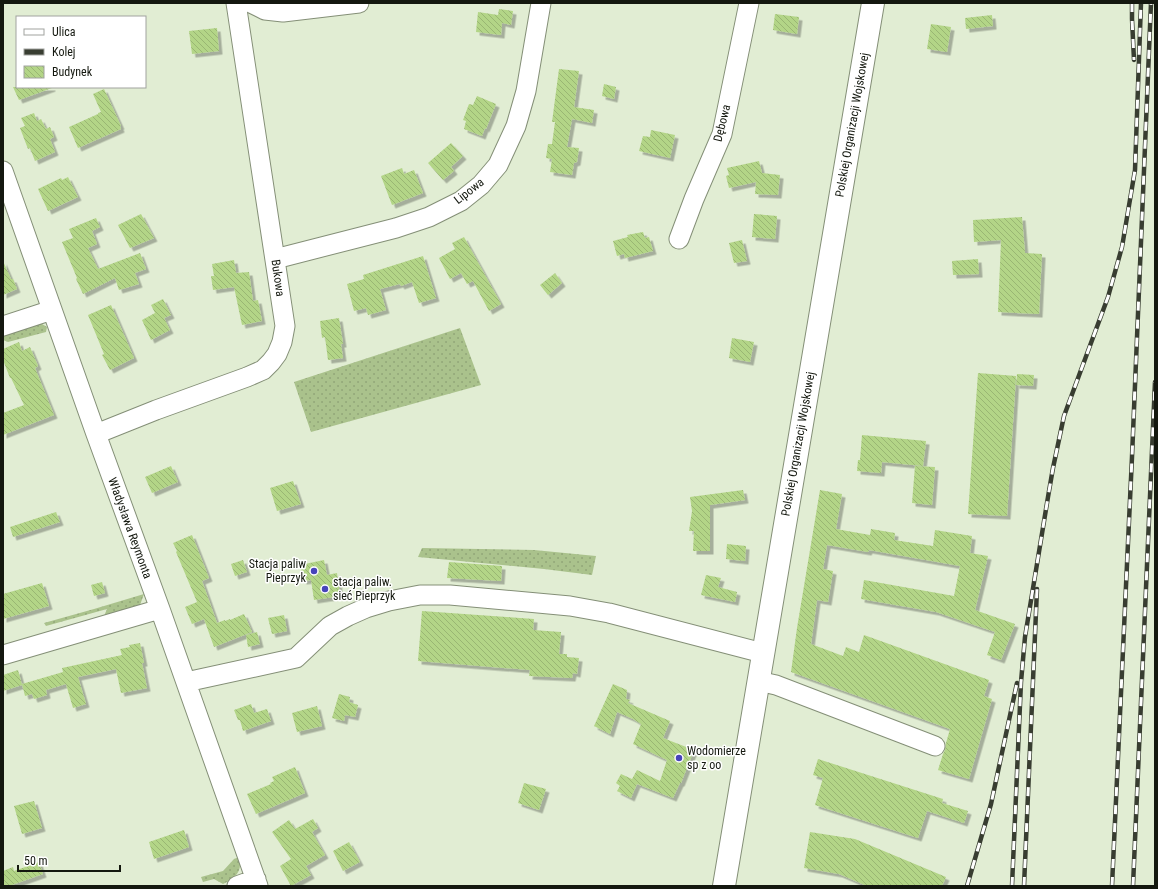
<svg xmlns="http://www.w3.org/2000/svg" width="1158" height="889" font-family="'Roboto Condensed',sans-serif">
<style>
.grass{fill:url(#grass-dots)}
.building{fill:url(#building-back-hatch);filter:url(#shadow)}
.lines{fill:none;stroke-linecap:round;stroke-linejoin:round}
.minor-casing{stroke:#848f77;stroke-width:21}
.major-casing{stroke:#848f77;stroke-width:24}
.minor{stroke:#fff;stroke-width:19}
.major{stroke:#fff;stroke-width:22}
.rail-casing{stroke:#383d31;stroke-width:4.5}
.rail{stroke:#fff;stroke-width:3;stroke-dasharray:9;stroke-linecap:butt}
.poi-dot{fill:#4744ba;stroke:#fff;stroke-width:1.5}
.labels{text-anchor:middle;stroke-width:3;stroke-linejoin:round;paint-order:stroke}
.street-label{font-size:12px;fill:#14180f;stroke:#fff}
.poi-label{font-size:12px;fill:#14180f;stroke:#fff;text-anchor:start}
</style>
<defs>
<pattern id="grass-dots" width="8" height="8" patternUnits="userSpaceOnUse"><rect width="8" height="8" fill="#aac28c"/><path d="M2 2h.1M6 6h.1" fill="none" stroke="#91a678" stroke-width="1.8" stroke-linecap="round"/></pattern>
<pattern id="building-back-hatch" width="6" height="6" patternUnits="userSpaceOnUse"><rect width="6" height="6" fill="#b3d587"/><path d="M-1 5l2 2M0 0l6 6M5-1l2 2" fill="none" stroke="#99b673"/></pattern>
<filter id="shadow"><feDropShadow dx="3.5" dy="3.5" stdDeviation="0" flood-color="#0004"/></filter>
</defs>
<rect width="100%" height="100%" fill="#e1edd3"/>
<path class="grass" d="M 35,323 L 42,324 L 47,327 L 46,332 L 8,342 L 3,340 L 3,333 Z
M 460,328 L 481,385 L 311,432 L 294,382 Z
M 422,548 L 534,550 L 596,556 L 592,575 L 544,569 L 418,557 Z
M 144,594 L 140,605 L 102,621 L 107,609 L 46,626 L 44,623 L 94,609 Z
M 239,857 C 243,872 235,878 223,884 L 214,879 L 203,882 L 201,877 L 223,871 L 234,859 Z"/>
<path class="building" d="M 499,9 L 513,11 L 511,25 L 502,23 L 501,35 L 476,32 L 478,12 L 498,15 Z
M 775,14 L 799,17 L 797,34 L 773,30 Z
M 992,15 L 993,26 L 966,29 L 965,18 Z
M 931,24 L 951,27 L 947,52 L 927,49 Z
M 217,28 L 219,51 L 192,54 L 189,31 Z
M 559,69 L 579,71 L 574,107 L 594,110 L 592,123 L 572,119 L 567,147 L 579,148 L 577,162 L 574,163 L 572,175 L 550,172 L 552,159 L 546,158 L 548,144 L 552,144 L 555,122 L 552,122 Z
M 604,84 L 616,87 L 614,99 L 602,96 Z
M 13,87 L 52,87 L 52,88 L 19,100 Z
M 104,89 L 121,126 L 120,126 L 121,129 L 78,148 L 69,127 L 98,114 L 98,113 L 101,112 L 93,94 Z
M 477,96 L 496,104 L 486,129 L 485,128 L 482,136 L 464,129 L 466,121 L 463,120 L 469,104 L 473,105 Z
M 34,113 L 37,121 L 41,119 L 46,129 L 50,127 L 54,137 L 50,139 L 55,152 L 35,161 L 30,148 L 28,149 L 20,128 L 25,126 L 21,118 Z
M 651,130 L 675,135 L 670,158 L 639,151 L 643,136 L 650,137 Z
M 451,143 L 463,156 L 451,167 L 454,171 L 443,180 L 428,163 Z
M 759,161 L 762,173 L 780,175 L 778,195 L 755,194 L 756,182 L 729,188 L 726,176 L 729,175 L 727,168 Z
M 402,168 L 404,174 L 414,170 L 423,193 L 392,205 L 381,176 Z
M 68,177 L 78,197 L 48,211 L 38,189 L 61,178 L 62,180 Z
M 141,214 L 154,238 L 130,248 L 118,225 Z
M 754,214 L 777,216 L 775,239 L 752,237 Z
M 1022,217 L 1025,253 L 1042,254 L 1039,314 L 998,312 L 1001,240 L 974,242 L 973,220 Z
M 96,218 L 100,227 L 92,231 L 97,244 L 88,248 L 98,269 L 140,253 L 146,269 L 135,273 L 139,284 L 119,290 L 115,278 L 83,294 L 76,279 L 77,278 L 62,242 L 73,238 L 69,229 Z
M 643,232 L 645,238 L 649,237 L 653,251 L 625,258 L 624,254 L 617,256 L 613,241 L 628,237 L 627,235 Z
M 464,237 L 501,304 L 489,311 L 473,281 L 467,284 L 461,273 L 450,279 L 439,258 L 455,249 L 452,243 Z
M 742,240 L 747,261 L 734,263 L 729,243 Z
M 423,256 L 436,298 L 419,303 L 412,282 L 401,286 L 400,284 L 380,289 L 386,310 L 368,315 L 366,308 L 354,311 L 347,284 L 364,279 L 363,275 Z
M 978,259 L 979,274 L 953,275 L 952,261 Z
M 234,260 L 236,273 L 249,272 L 253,301 L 258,300 L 262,321 L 242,325 L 234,287 L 213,290 L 211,276 L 214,276 L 212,264 Z
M 3,261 L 11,279 L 13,279 L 17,289 L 3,295 Z
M 555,273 L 562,283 L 548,295 L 540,285 Z
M 163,299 L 171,315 L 164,318 L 170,330 L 151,340 L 142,320 L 155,313 L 151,305 Z
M 111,305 L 134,358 L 110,370 L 102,355 L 104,354 L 88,315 Z
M 339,318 L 343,344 L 341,344 L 343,358 L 328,360 L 325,337 L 322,338 L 320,321 Z
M 732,338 L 754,342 L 750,362 L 729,358 Z
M 19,342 L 22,351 L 30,347 L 38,366 L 35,368 L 54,415 L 3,435 L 3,413 L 24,405 L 11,378 L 10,378 L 3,360 L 3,349 Z
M 978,373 L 1016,376 L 1007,516 L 968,514 Z
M 1017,374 L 1034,375 L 1033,386 L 1016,385 Z
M 862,435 L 926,441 L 923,466 L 882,462 L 881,473 L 857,471 L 858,460 L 860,460 Z
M 171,466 L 178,482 L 152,493 L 145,477 Z
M 915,466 L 935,467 L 932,505 L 912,503 Z
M 293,481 L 301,504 L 277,511 L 270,488 Z
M 743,490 L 745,500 L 710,505 L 710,551 L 693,551 L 694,531 L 689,531 L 692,511 L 690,497 Z
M 820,490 L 842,494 L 836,529 L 870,535 L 871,529 L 895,533 L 894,540 L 933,546 L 935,530 L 972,536 L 970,553 L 988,556 L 975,610 L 1015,624 L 1001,660 L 987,655 L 995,632 L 936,612 L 861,599 L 864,580 L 954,596 L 960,566 L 869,550 L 868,552 L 827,545 L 823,569 L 833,571 L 828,602 L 817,600 L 811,644 L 843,656 L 846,647 L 859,652 L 864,635 L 989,680 L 984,696 L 992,699 L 969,779 L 938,770 L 943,754 L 945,750 L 946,743 L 950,729 L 791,672 L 797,628 Z
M 56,512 L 60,522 L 13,537 L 10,527 Z
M 192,535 L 209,578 L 202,581 L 217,623 L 225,620 L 225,621 L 230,619 L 230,620 L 244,614 L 252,632 L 214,647 L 204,619 L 192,624 L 185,607 L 197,602 L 176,552 L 177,551 L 173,543 Z
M 727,544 L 746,546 L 745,561 L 726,559 Z
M 243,560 L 247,572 L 235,576 L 231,564 Z
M 324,560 L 327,575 L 337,573 L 340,596 L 314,600 L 311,580 L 303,581 L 300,565 Z
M 449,562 L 502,566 L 501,581 L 447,578 Z
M 706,575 L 721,578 L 718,587 L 737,592 L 735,602 L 701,595 Z
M 102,582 L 105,593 L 94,596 L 91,585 Z
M 42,583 L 49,606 L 3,619 L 3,594 Z
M 422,611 L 534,619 L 533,630 L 561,632 L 559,654 L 567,654 L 567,657 L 579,658 L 577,674 L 573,673 L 572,678 L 529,676 L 530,670 L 418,661 Z
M 284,615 L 287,631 L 272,634 L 268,618 Z
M 257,632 L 260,644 L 248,647 L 246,635 Z
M 140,643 L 144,663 L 142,663 L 147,688 L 121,693 L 116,669 L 78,677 L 86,704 L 73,708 L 66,684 L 46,690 L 47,695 L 34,699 L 32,694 L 25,696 L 22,684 L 63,672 L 62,668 L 122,655 L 120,649 L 130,647 L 129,645 Z
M 18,670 L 22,685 L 3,691 L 3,675 Z
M 613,684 L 627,690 L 626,699 L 630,700 L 628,703 L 670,721 L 663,738 L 694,750 L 681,783 L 680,783 L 673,798 L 637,784 L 631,798 L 617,791 L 620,786 L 616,783 L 621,774 L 632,779 L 637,770 L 660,781 L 667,760 L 633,744 L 641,724 L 633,719 L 617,712 L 610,734 L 594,726 Z
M 339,694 L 350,697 L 349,702 L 358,705 L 355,717 L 345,715 L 344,721 L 332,718 Z
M 251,704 L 254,713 L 267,709 L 271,721 L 243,731 L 240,720 L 238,720 L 234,710 Z
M 317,706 L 322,726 L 297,732 L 292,713 Z
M 818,759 L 943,799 L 942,803 L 968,811 L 964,823 L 927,811 L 918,838 L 815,805 L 823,778 L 813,775 Z
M 295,767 L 305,793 L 256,814 L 247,794 L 271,784 L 270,783 L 274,781 L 272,777 Z
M 524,783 L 546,789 L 539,810 L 518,803 Z
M 34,801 L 42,828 L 22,834 L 14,806 Z
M 313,819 L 318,828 L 312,832 L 325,855 L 306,866 L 311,875 L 291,886 L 280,866 L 291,859 L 272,832 L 289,820 L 295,829 Z
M 184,830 L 189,847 L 154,859 L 149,842 Z
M 810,832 L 855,839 L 946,877 L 942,886 L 867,886 L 839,874 L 804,868 Z
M 349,842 L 360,862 L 343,871 L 333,851 Z
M 39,862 L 43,874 L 9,886 L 3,886 L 3,871 L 13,867 L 14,871 Z"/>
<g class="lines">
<defs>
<path id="minor" d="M 251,3 L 265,10 L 283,12 L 359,3
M 3,171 L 96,434 L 160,609 L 258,886
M 679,239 L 694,199 L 722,134 L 749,3
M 275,259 L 396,228 L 429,217 L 461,201 L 481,185 L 498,165 L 516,126 L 526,91 L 541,3
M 3,326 L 52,310
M 96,434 L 156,410 L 247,377 L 263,370 L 271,362 L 277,354 L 282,342 L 285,326 L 236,3
M 3,655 L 160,609
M 758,681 L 776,685 L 935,746
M 186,682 L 296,658 L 330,626 L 348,616 L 366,608 L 389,601 L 420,595 L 450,595 L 570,606 L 609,613 L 763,653
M 237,886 L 256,879"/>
<path id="major" d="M 724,886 L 873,3"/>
</defs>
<use href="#minor" class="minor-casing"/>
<use href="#major" class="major-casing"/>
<use href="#minor" class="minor"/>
<use href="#major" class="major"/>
<defs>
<path id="rail" d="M 1132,3 L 1132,19 L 1134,60
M 967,886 L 991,804 L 1000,762 L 1017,683
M 1012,886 L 1021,682 L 1025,637 L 1048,497 L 1053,468 L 1064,416 L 1108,297 L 1122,247 L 1135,170 L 1141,3
M 1024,886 L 1037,589
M 1112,886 L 1132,457 L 1151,3
M 1133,886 L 1155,382"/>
</defs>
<use href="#rail" class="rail-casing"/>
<use href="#rail" class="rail"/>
</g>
<g class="poi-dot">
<circle cx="314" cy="571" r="4"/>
<circle cx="325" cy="589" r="4"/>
<circle cx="679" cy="758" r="4"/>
</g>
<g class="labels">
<g class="street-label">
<text transform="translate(722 123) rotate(-76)" y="4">Dębowa</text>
<text transform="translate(852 125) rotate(-80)" y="4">Polskiej Organizacji Wojskowej</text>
<text transform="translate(469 191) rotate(-38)" y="4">Lipowa</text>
<text transform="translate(278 278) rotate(82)" y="4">Bukowa</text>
<text transform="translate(798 444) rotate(-80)" y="4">Polskiej Organizacji Wojskowej</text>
<text transform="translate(130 528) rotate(70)" y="4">Władysława Reymonta</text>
</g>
<g class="poi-label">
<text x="306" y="568" text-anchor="end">Stacja paliw<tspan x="306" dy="14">Pieprzyk</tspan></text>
<text x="333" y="586">stacja paliw.<tspan x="333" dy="14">sieć Pieprzyk</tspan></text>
<text x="687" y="755">Wodomierze<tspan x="687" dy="14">sp z oo</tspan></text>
</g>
</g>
<rect width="1158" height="889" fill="none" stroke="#14180f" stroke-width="8"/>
<rect x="16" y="16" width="130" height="72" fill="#ffffff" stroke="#a1a39f"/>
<rect x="24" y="29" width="20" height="6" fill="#ffffff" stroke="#a1a39f"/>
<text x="52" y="36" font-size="12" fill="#14180f">Ulica</text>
<rect x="24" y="49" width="20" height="6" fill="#383d31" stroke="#a1a39f"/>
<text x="52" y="56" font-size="12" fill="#14180f">Kolej</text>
<rect x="24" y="66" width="20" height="12" fill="url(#building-back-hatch)" stroke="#a1a39f"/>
<text x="52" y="76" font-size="12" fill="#14180f">Budynek</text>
<path d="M18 865v6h102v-6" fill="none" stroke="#14180f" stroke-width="2"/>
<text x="24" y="865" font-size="12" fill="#14180f" stroke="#ffffff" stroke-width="3" paint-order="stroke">50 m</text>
</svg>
